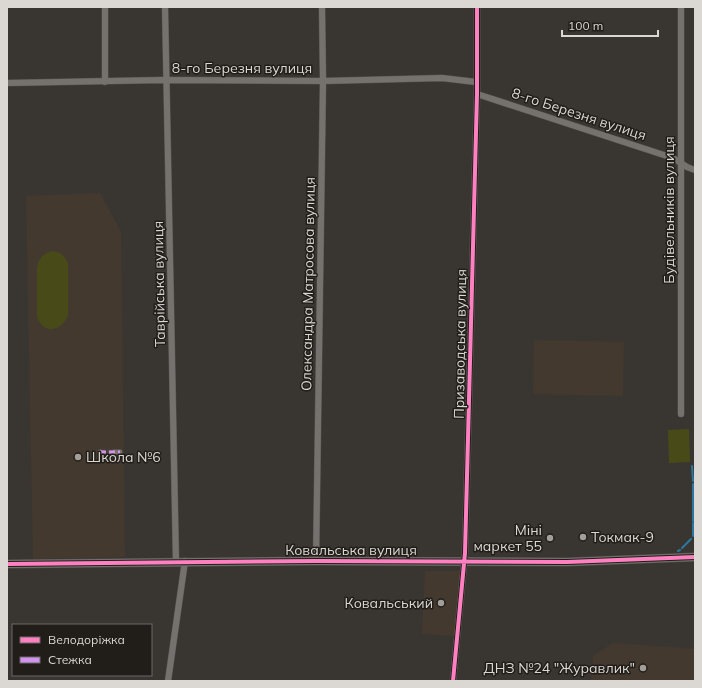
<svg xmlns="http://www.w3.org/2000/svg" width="702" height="688" font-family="Mulish,sans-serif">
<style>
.built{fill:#43392f}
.green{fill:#484b18}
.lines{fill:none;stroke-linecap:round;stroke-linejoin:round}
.stream{stroke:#2c77a2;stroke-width:2}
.pedestrian-tunnel{stroke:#514e4a;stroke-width:4.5;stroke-dasharray:4.5 2;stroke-linecap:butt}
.pedestrian-casing{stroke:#55524f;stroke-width:5.5}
.minor-casing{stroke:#55524f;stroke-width:7}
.tertiary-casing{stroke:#55524f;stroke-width:9}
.pedestrian{stroke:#75726e;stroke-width:4.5}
.minor{stroke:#75726e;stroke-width:6}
.tertiary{stroke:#75726e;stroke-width:8}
.quiet{stroke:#d193ec;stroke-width:3;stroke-dasharray:6 3;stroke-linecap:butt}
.cycleway-casing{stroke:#211e1a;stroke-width:6}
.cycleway{stroke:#ff80c0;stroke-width:4}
.poi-dot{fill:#a29f9a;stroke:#211e1a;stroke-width:1.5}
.labels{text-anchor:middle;stroke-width:3;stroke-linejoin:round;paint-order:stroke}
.street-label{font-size:14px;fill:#dbd7d2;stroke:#211e1a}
.poi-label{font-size:14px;fill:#dbd7d2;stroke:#211e1a;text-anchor:end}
</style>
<rect width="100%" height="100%" fill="#393632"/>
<path class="built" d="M 100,193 L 121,232 L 125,557 L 33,559 L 26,196 Z
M 534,340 L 624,342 L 623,396 L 533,394 Z
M 425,571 L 461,571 L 455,636 L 422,634 Z
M 613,643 L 695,649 L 695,681 L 591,681 L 593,656 Z"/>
<path class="green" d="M 53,251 C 62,253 65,256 68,264 L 68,315 C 62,332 42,335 37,316 L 37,268 C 39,258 43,253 53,251 Z
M 689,429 L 690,462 L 669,463 L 668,430 Z"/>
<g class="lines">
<path class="stream" d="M 692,466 L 693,481
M 693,484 L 693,521
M 693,523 L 693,536
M 682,548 L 691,539
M 678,551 L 680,550"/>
<path class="pedestrian-tunnel" d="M 101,452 L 114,452"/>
<defs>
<path id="pedestrian" d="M 100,452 L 101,452
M 114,452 L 120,452"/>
<path id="minor" d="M 165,7 L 176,562
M 681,7 L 681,414
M 105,82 L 105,7
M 7,83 L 162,80 L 323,81 L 442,78 L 476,82
M 477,94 L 673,158 L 687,167 L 695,170
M 316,561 L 323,81 L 322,7
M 168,681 L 185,561
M 453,681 L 465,553 L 477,94 L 477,7"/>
<path id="tertiary" d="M 7,564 L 316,561 L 567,562 L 695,557"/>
</defs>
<use href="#pedestrian" class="pedestrian-casing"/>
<use href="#minor" class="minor-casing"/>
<use href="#tertiary" class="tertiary-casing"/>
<use href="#pedestrian" class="pedestrian"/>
<use href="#minor" class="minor"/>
<use href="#tertiary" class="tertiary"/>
<path class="quiet" d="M 100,452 L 120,452"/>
<defs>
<path id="cycleway" d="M 7,564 L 316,561 L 567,562 L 695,557
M 453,681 L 465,553 L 477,94 L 477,7"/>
</defs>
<use href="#cycleway" class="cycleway-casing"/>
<use href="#cycleway" class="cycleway"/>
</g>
<g class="poi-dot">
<circle cx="78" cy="457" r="4"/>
<circle cx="583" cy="537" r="4"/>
<circle cx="550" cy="538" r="4"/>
<circle cx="441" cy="603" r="4"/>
<circle cx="643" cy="668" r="4"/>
</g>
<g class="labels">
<g class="street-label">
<text x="242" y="73">8-го Березня вулиця</text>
<text transform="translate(579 114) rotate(18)" y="5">8-го Березня вулиця</text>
<text transform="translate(669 210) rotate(-90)" y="5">Будівельників вулиця</text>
<text transform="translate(159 284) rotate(-91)" y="5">Таврійська вулиця</text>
<text transform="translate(308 284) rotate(-89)" y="5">Олександра Матросова вулиця</text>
<text transform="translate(460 344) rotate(-89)" y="5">Призаводська вулиця</text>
<text x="351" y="555">Ковальська вулиця</text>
</g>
<g class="poi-label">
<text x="86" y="462" text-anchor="start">Школа №6</text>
<text x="542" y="535">Міні<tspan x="542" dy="16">маркет 55</tspan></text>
<text x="591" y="542" text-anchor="start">Токмак-9</text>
<text x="433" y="608">Ковальський</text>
<text x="635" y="673">ДНЗ №24 "Журавлик"</text>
</g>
</g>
<rect width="702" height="688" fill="none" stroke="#dbd7d2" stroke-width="16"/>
<rect x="12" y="624" width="140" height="52" fill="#211e1a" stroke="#6b6864"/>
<rect x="20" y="637" width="20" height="6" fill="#ff80c0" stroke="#6b6864"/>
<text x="48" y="644" font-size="12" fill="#dbd7d2">Велодоріжка</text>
<rect x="20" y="657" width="20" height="6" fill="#d193ec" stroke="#6b6864"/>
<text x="48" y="664" font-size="12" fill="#dbd7d2">Стежка</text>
<path d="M562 30v6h96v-6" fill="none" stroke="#dbd7d2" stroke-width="2"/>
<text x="568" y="30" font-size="12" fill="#dbd7d2" stroke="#211e1a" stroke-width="3" paint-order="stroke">100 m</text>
</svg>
